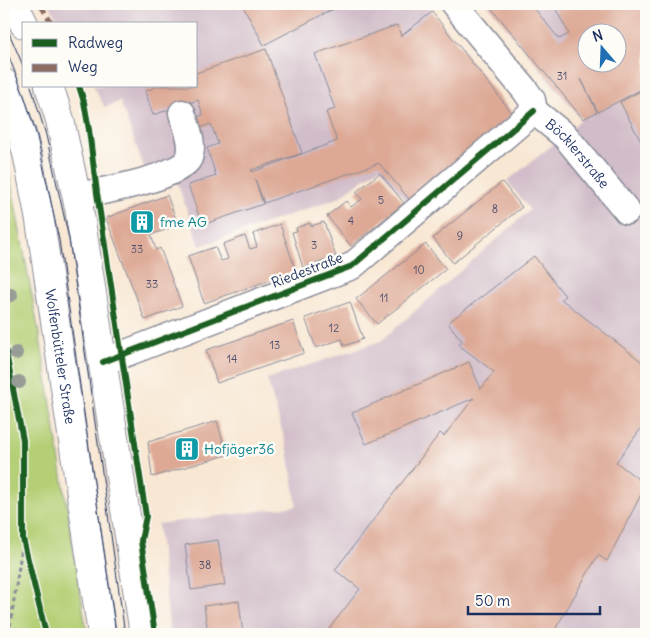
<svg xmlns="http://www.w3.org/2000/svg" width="650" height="638" font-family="Delius,sans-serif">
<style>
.industrial{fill:#d1bdc9;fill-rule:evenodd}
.green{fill:#b4cf74;stroke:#687f69}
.building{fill:#dda995;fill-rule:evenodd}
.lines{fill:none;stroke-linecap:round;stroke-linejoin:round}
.minor-casing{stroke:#8a8b98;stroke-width:29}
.major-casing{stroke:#8a8b98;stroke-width:30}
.path{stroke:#8a8b98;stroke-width:3;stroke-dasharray:4 4;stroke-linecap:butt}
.minor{stroke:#fff;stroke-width:26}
.major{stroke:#fff;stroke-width:28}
.tram{stroke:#1b2f5e;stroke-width:1}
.quiet{stroke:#8d6e63;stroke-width:5;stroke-dasharray:10 5;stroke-linecap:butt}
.cycleway-casing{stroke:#fdfcf7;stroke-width:9}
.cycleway{stroke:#1b5e20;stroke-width:6}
.tree{fill:#989c96}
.labels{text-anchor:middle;stroke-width:5;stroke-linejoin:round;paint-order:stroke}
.number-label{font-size:11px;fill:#4c4e6c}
.street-label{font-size:14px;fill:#1b2f5e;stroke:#fdfcf7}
.culture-label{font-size:14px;fill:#0d838f;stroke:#fdfcf7;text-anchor:start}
</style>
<rect width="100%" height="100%" fill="#fdfcf7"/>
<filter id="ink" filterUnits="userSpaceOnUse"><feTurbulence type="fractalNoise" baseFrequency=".02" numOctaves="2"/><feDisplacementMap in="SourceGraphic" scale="10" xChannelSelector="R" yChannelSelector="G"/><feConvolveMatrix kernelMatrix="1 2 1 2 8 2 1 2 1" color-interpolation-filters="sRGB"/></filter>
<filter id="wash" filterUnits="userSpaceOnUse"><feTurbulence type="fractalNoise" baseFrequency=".0096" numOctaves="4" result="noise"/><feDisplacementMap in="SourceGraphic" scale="20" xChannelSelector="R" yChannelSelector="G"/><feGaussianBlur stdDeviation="1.12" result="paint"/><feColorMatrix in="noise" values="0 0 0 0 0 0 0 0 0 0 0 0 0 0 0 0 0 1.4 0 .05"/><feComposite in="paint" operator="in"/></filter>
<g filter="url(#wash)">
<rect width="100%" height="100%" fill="#f8e7d3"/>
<path class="industrial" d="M 49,4 L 426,4 L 514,115 L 407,202 L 379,168 L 338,198 L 200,246 L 177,182 L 152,190 L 120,101 L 105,108 L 93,86 L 196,86 L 196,24 L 60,24 Z
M 487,4 L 646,4 L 646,621 L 638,634 L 170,634 L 158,524 L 297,506 L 288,451 L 267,379 L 381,341 L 530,210 L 507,181 L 565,135 L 581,119 ZM 588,32 L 618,32 L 618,62 L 588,62 Z"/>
<path class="green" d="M 4,145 L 44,360 L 87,634 L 4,634 Z"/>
<g id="blocks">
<path class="building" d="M 242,4 L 343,4 L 264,45 Z
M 488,4 L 531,4 L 559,39 L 569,34 L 553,4 L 646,4 L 646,87 L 598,112 L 581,79 L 597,112 L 583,119 ZM 588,32 L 618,32 L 618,62 L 588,62 Z
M 432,12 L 513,114 L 409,199 L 379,163 L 264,203 L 255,179 L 263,204 L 202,225 L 188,185 L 216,176 L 207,148 L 218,144 L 211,124 L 200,128 L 196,117 L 203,115 L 198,100 L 153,115 L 145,91 L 159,86 L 196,86 L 196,73 L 266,49 L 302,153 L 251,170 L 252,172 L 337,141 L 326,112 L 335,109 L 315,54 L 397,25 L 401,36 Z
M 646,88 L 646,151 L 620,102 Z
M 380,173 L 404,203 L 351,246 L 327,216 L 346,201 L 351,207 L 362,199 L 356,192 Z
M 502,182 L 522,207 L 453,263 L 433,238 Z
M 167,195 L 178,225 L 151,235 L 156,250 L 160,248 L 182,306 L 145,320 L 106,218 Z
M 324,222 L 336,257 L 303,268 L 292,232 L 297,231 L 296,228 L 310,223 L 311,226 Z
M 280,224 L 296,271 L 204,303 L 188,256 L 215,247 L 221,261 L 228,259 L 223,244 L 245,236 L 250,249 L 257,247 L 253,234 Z
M 426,244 L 446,269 L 377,324 L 356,299 Z
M 534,256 L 565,296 L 561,299 L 646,365 L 646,422 L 616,462 L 646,485 L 607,561 L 598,555 L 556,628 L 564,634 L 325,634 L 360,589 L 335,570 L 440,433 L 444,436 L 474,398 L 366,444 L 352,413 L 469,362 L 481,389 L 494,372 L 459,345 L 462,341 L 448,323 Z
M 350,302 L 363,339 L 344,346 L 342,339 L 316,348 L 305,318 Z
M 293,321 L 304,353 L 217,383 L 206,350 Z
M 217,421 L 227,455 L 152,477 L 148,442 Z
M 218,540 L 225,585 L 191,590 L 185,545 Z
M 239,601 L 243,634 L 208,634 L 204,606 Z"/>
</g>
</g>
<g filter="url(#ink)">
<use href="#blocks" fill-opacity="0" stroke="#8a8b98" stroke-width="1"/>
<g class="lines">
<defs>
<g id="minor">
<path id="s1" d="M 454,4 L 525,90 L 532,100 L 534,111 L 566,137 L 627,211"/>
<path d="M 77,196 C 99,192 180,178 189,158 C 195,144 186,126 182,113"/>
<path d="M 103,362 L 352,266 L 534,111"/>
</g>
<g id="major">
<path d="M 14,4 L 24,24"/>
<path id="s2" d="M 4,83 L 22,134 L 28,158 L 40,221 L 102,634"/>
<path d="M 49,86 L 60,120 L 79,208 L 144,634"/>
</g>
</defs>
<use href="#minor" class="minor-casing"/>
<use href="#major" class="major-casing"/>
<path class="path" d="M 9,634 L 23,539"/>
<use href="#minor" class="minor"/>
<use href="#major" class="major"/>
<path class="tram" d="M 4,21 L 24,68
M 4,44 L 25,98 L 37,137 L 59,240 L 116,634
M 31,86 L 46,135 L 69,239 L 125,634"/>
<path class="quiet" d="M 40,4 L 52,24"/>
<defs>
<path id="cycleway" d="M 79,86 L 84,102 L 89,130 L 97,193 L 146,516 L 141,541 L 155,634
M 4,343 L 23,440 L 23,539 L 46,634
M 103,362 L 352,266 L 534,111"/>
</defs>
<use href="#cycleway" class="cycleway-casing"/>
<use href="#cycleway" class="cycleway"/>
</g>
<g class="tree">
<circle cx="11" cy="295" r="7"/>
<circle cx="16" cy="353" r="7"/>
<circle cx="19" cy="382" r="7"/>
</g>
</g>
<defs>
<symbol id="building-square" viewBox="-11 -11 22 22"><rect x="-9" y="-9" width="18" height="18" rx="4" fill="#0f9aa8" stroke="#fdfcf7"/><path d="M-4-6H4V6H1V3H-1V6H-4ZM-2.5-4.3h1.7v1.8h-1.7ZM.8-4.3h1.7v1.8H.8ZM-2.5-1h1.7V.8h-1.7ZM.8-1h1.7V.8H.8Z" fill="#fff"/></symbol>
</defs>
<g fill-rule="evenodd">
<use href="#building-square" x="128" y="208" width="28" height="28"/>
<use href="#building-square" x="173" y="435" width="28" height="28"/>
</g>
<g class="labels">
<g class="number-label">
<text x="562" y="80">31</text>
<text x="381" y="204">5</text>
<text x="495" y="213">8</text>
<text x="351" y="225">4</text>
<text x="460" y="240">9</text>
<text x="314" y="249">3</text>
<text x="137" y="253">33</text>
<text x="419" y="274">10</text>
<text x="152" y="288">33</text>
<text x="384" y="302">11</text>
<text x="334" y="332">12</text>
<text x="275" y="349">13</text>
<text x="232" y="363">14</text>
<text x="205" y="569">38</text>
</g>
<g class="street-label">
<text dy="5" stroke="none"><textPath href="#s1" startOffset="196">Böcklerstraße</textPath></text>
<text transform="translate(307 270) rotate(-21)" y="5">Riedestraße</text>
<text dy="5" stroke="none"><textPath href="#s2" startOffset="280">Wolfenbütteler Straße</textPath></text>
</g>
<g class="culture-label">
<text x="160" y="227">fme AG</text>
<text x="204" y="454">Hofjäger36</text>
</g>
</g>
<rect width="650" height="638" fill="none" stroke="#fdfcf7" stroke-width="20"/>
<rect x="22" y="22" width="175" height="65" fill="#fdfcf7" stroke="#a3aaba"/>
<rect x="32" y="39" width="25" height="8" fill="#1b5e20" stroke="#a3aaba"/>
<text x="68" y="48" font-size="15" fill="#1b2f5e">Radweg</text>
<rect x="32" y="64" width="25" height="8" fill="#8d6e63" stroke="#a3aaba"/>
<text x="68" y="72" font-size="15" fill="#1b2f5e">Weg</text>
<g transform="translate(602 48) rotate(341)"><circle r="24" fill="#fdfcf7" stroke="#a3aaba"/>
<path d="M0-4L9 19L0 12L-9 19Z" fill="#1f6fb2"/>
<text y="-8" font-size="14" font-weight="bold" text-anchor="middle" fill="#1b2f5e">N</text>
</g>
<path d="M468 606v8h132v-8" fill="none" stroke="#1b2f5e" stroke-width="2.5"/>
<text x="475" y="606" font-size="15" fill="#1b2f5e" stroke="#fdfcf7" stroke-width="4" paint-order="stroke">50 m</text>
</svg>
